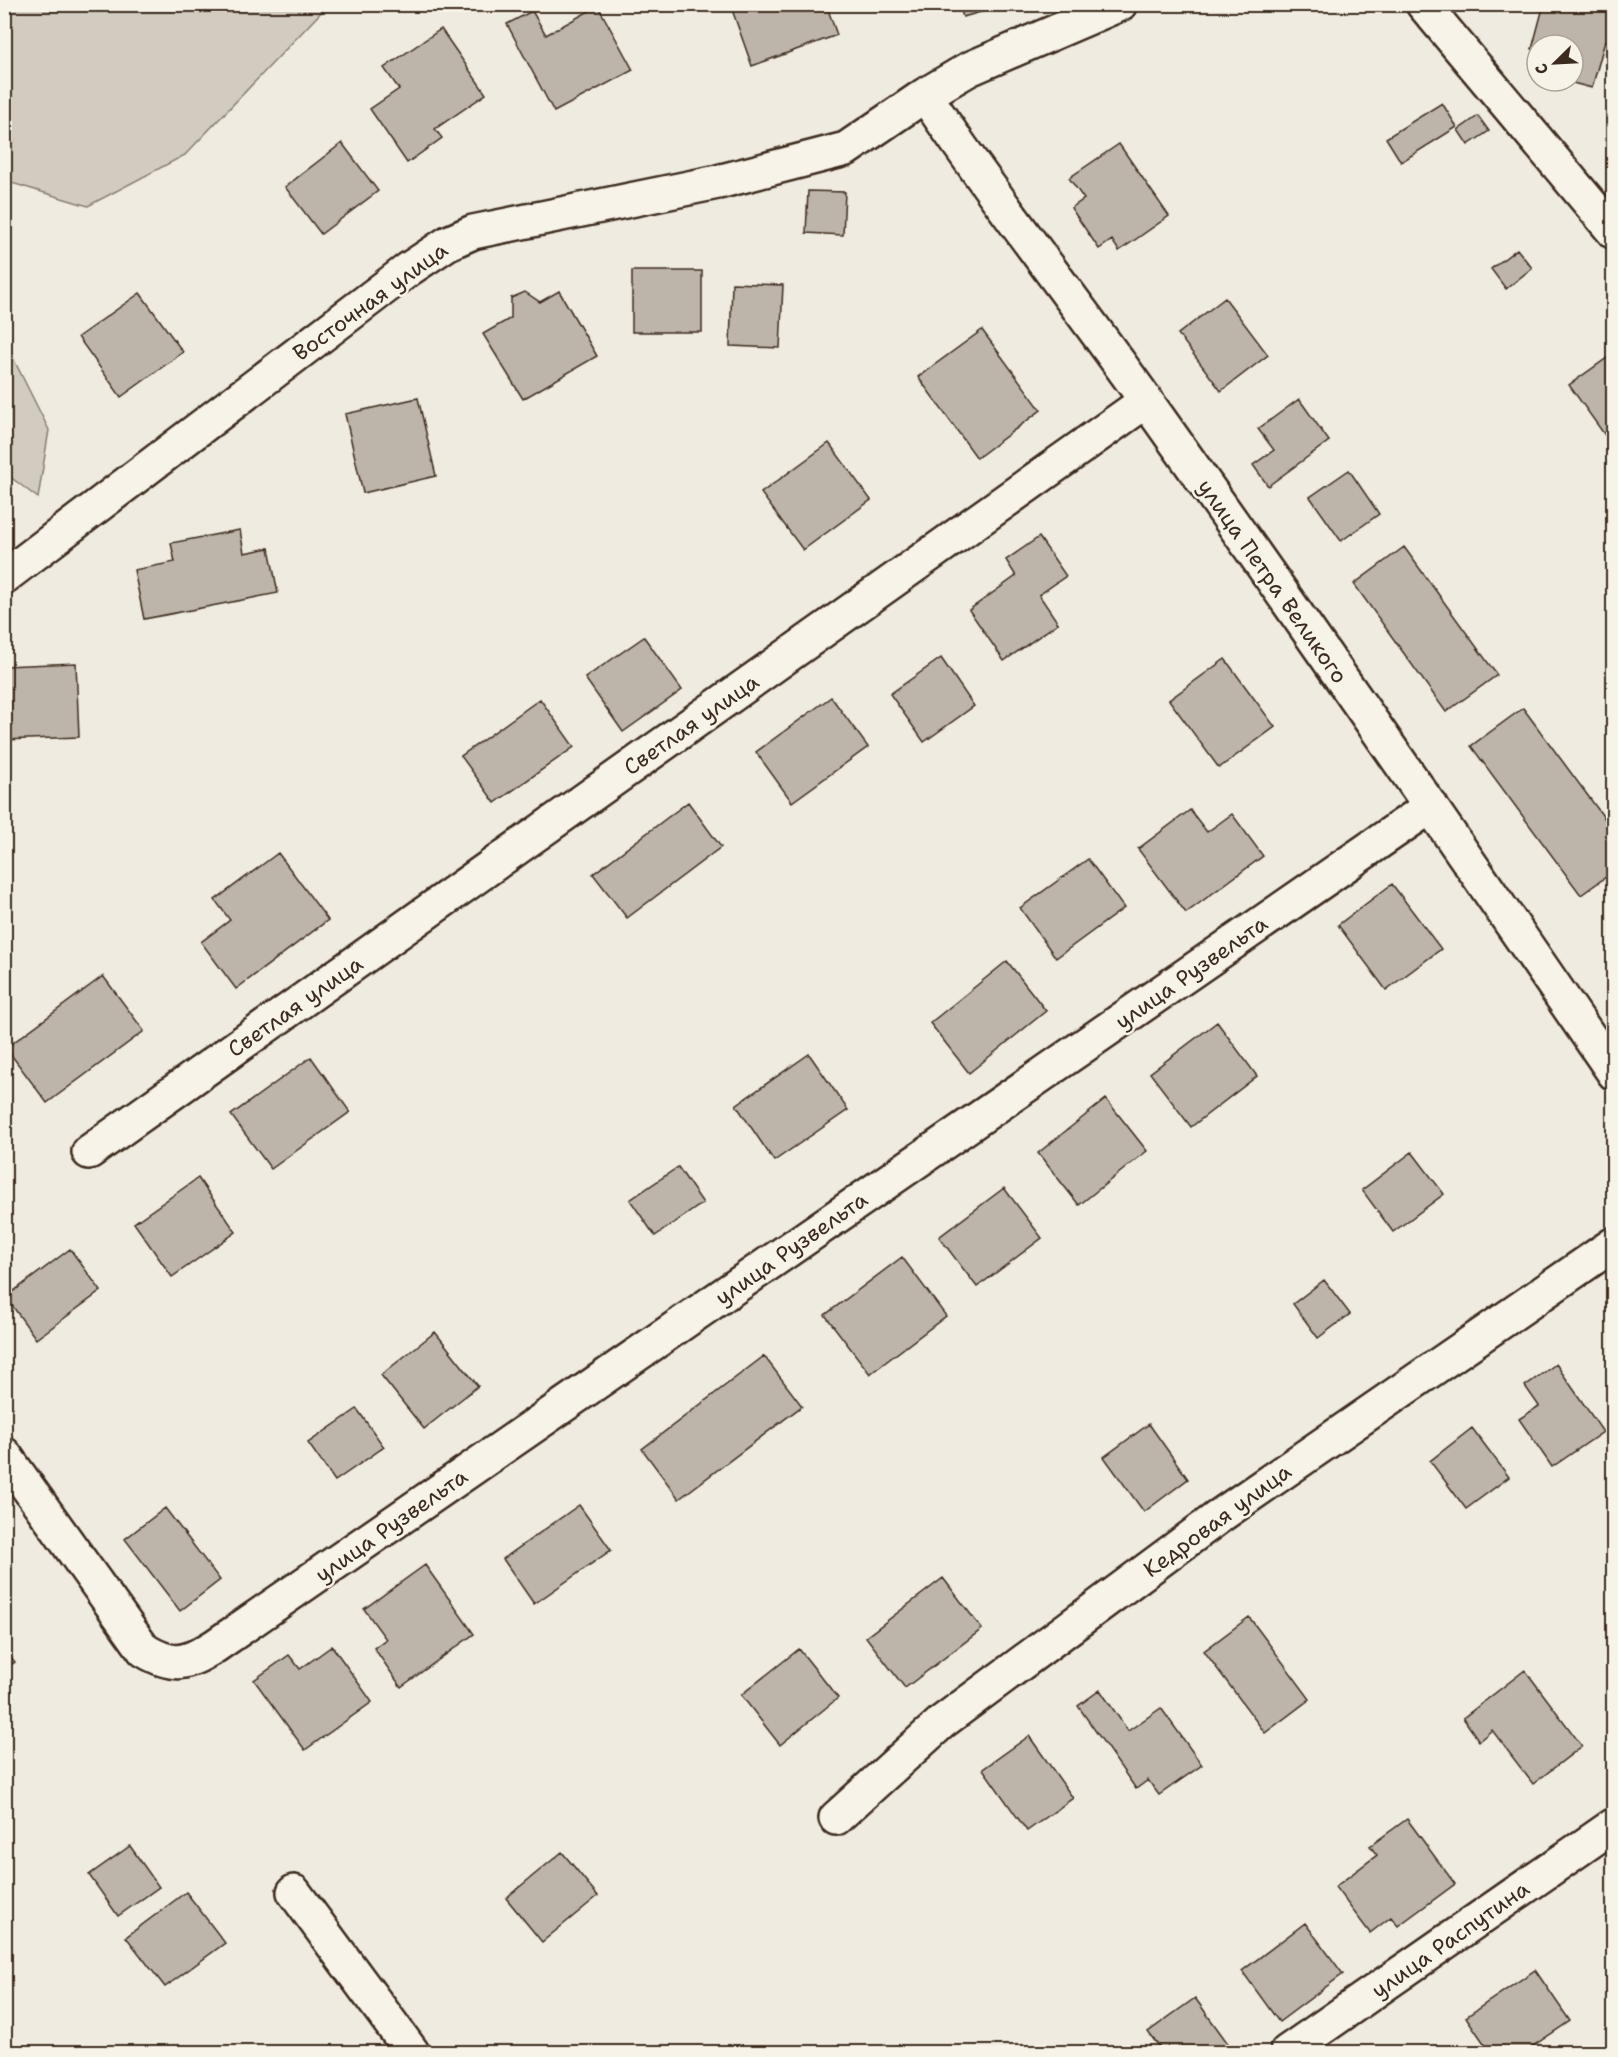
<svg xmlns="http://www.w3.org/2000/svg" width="1618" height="2057" font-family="'Shantell Sans',sans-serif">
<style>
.green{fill:#d1cbc0;stroke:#867a6f;stroke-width:1.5}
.building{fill:#bdb5aa;stroke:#3b2a1e;stroke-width:1.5}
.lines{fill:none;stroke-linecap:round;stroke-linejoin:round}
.minor-casing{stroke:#3b2a1e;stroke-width:38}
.minor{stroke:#f7f3e8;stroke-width:33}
.labels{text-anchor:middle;stroke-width:5;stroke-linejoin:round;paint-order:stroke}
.street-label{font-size:22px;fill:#3b2a1e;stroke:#f7f3e8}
</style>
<rect width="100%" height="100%" fill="#efebe0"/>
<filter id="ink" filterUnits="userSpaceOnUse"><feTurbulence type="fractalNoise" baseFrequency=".0167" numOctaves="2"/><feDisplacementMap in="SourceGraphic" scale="12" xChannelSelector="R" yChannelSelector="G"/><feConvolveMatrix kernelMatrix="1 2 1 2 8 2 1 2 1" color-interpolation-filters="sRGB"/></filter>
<g filter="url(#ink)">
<path class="green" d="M 4,5 L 5,4 L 328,5 L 185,155 L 88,206 L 5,181 Z
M 5,342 L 49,430 L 38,498 L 5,473 Z"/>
<path class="building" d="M 730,4 L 764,4 L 765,8 L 776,4 L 826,4 L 837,35 L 752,66 Z
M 959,4 L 1009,4 L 963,17 Z
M 1544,4 L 1614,4 L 1614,43 L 1605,41 L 1592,88 L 1565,81 L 1573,81 L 1573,45 L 1537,45 L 1537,50 L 1532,49 Z
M 598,6 L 633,70 L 554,112 L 507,24 L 532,11 L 546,35 Z
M 441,29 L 486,94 L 435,129 L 442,138 L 407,163 L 370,109 L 399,89 L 384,68 Z
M 1442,103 L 1457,127 L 1401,162 L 1386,138 Z
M 1478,116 L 1489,131 L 1468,145 L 1458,130 Z
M 342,143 L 378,191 L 321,234 L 285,187 Z
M 1119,144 L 1169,216 L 1119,251 L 1112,240 L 1099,249 L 1071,208 L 1084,199 L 1069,178 Z
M 808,191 L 845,192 L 843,235 L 806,233 Z
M 1517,249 L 1532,268 L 1506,289 L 1491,269 Z
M 632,271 L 702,271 L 702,332 L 632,332 Z
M 732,283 L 783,285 L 780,348 L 730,346 Z
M 559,291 L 597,356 L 523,399 L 483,334 L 511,318 L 511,298 L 525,292 L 540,302 Z
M 140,293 L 183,352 L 121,397 L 78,337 Z
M 1225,298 L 1268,355 L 1221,391 L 1178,334 Z
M 982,330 L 1041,410 L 977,458 L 918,377 Z
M 1614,353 L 1614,448 L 1569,385 Z
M 418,398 L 436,476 L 363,493 L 345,414 Z
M 1299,399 L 1329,441 L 1268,486 L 1253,465 L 1274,450 L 1258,429 Z
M 829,443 L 871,500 L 803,550 L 761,493 Z
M 1349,470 L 1379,514 L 1341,541 L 1310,497 Z
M 240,530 L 244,553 L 269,548 L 278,593 L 144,619 L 134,570 L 175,562 L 171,543 Z
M 1039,537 L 1066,576 L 1039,595 L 1058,623 L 1004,661 L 969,610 L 1016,576 L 1006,560 Z
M 1404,547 L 1497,675 L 1446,712 L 1354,584 Z
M 644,637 L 682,690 L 623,732 L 585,678 Z
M 941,658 L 974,706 L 924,742 L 890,694 Z
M 1225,659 L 1275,727 L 1219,768 L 1169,700 Z
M 76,663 L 79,737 L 4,740 L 4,666 Z
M 831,697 L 868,747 L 792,802 L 756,752 Z
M 540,699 L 574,747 L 495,803 L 461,756 Z
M 1523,708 L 1614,831 L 1614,871 L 1581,895 L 1471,746 Z
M 688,802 L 721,847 L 627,918 L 593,874 Z
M 1190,810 L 1207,832 L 1232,814 L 1263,856 L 1186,913 L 1138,849 Z
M 278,853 L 328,920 L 236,989 L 201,942 L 230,920 L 215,900 Z
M 1088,859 L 1124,908 L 1056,958 L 1020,908 Z
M 1392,884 L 1441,949 L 1386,990 L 1338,925 Z
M 1007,961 L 1046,1011 L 969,1073 L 930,1023 Z
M 103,976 L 144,1031 L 47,1103 L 6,1048 Z
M 1217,1022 L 1257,1076 L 1191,1127 L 1150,1073 Z
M 809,1054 L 848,1110 L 774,1161 L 736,1105 Z
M 311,1057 L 350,1112 L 271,1169 L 231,1115 Z
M 1106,1099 L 1147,1151 L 1079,1205 L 1038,1153 Z
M 1412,1152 L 1444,1194 L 1393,1232 L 1362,1190 Z
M 678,1167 L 703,1203 L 655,1236 L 630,1200 Z
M 198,1178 L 236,1232 L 172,1277 L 134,1223 Z
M 1004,1188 L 1042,1238 L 977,1287 L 939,1237 Z
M 70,1249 L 101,1291 L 36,1339 L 6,1297 Z
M 902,1257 L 946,1316 L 870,1374 L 825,1315 Z
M 1324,1280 L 1350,1314 L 1318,1338 L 1293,1304 Z
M 435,1332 L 478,1386 L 424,1429 L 381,1375 Z
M 764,1356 L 802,1406 L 679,1499 L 642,1449 Z
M 1556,1364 L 1603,1432 L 1552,1467 L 1519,1419 L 1539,1406 L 1525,1386 Z
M 357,1409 L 384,1447 L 335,1481 L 308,1443 Z
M 1149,1424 L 1188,1479 L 1144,1512 L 1104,1457 Z
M 1472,1428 L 1509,1477 L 1466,1509 L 1430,1461 Z
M 579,1505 L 611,1550 L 534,1604 L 503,1559 Z
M 165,1508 L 220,1580 L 180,1611 L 125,1539 Z
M 425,1565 L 474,1634 L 401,1687 L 374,1648 L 386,1639 L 364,1609 Z
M 943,1578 L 982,1629 L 905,1688 L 866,1637 Z
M 1249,1617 L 1310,1699 L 1265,1733 L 1204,1651 Z
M 332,1646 L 372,1702 L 305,1750 L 254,1680 L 289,1655 L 300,1669 Z
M 4,1649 L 15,1662 L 4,1670 Z
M 799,1649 L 838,1698 L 780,1745 L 741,1695 Z
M 1525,1670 L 1582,1746 L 1533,1784 L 1492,1730 L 1479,1741 L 1463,1718 Z
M 1100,1690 L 1128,1731 L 1161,1708 L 1202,1765 L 1159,1795 L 1148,1780 L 1136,1789 L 1078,1706 Z
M 1029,1736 L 1073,1798 L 1027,1831 L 983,1769 Z
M 1407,1819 L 1455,1884 L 1398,1926 L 1391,1917 L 1370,1933 L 1335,1887 L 1377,1855 L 1370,1846 Z
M 130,1846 L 159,1887 L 118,1916 L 89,1875 Z
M 562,1852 L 598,1896 L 542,1942 L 506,1898 Z
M 186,1892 L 225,1943 L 165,1987 L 126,1937 Z
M 1305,1923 L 1343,1974 L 1279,2022 L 1242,1971 Z
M 1535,1970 L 1570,2021 L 1524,2052 L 1490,2052 L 1466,2017 Z
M 1195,1998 L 1232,2049 L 1227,2052 L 1163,2052 L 1148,2032 Z"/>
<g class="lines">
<defs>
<path id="minor" d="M 1423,4 L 1614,232
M 925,95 C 995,200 1074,299 1147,402 C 1305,624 1460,848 1614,1073
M 4,577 L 409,269 L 448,243 L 473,232 L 718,182 L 846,149 L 925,95 L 969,69 L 1120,4
M 89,1152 L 1146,401
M 4,1454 L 144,1650 C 174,1668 186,1664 215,1646 L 1431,806
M 836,1818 L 942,1722 L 1221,1515 L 1614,1244
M 294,1892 L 412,2052
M 1287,2052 L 1614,1825"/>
</defs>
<use href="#minor" class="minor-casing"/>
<use href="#minor" class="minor"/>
</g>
</g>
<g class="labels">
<g class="street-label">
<text transform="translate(370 301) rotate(-36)" y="8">Восточная улица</text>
<text transform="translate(1273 581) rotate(55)" y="8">улица Петра Великого</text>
<text transform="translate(691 724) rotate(-35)" y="8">Светлая улица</text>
<text transform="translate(1191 972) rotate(-35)" y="8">улица Рузвельта</text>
<text transform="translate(295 1006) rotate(-35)" y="8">Светлая улица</text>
<text transform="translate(791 1248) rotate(-35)" y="8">улица Рузвельта</text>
<text transform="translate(1217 1520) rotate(-36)" y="8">Кедровая улица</text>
<text transform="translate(391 1525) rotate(-35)" y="8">улица Рузвельта</text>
<text transform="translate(1450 1939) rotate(-35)" y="8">улица Распутина</text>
</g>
</g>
<rect width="1618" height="2057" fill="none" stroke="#f7f3e8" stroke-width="24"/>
<rect x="12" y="12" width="1594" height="2033" fill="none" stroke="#3b2a1e" stroke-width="2" filter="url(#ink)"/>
<g transform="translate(1555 63) rotate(246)"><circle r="28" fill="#f7f3e8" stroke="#aca397" stroke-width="1.5"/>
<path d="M0-4.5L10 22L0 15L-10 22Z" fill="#3b2a1e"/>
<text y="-9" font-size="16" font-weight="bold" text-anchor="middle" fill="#3b2a1e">С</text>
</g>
</svg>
